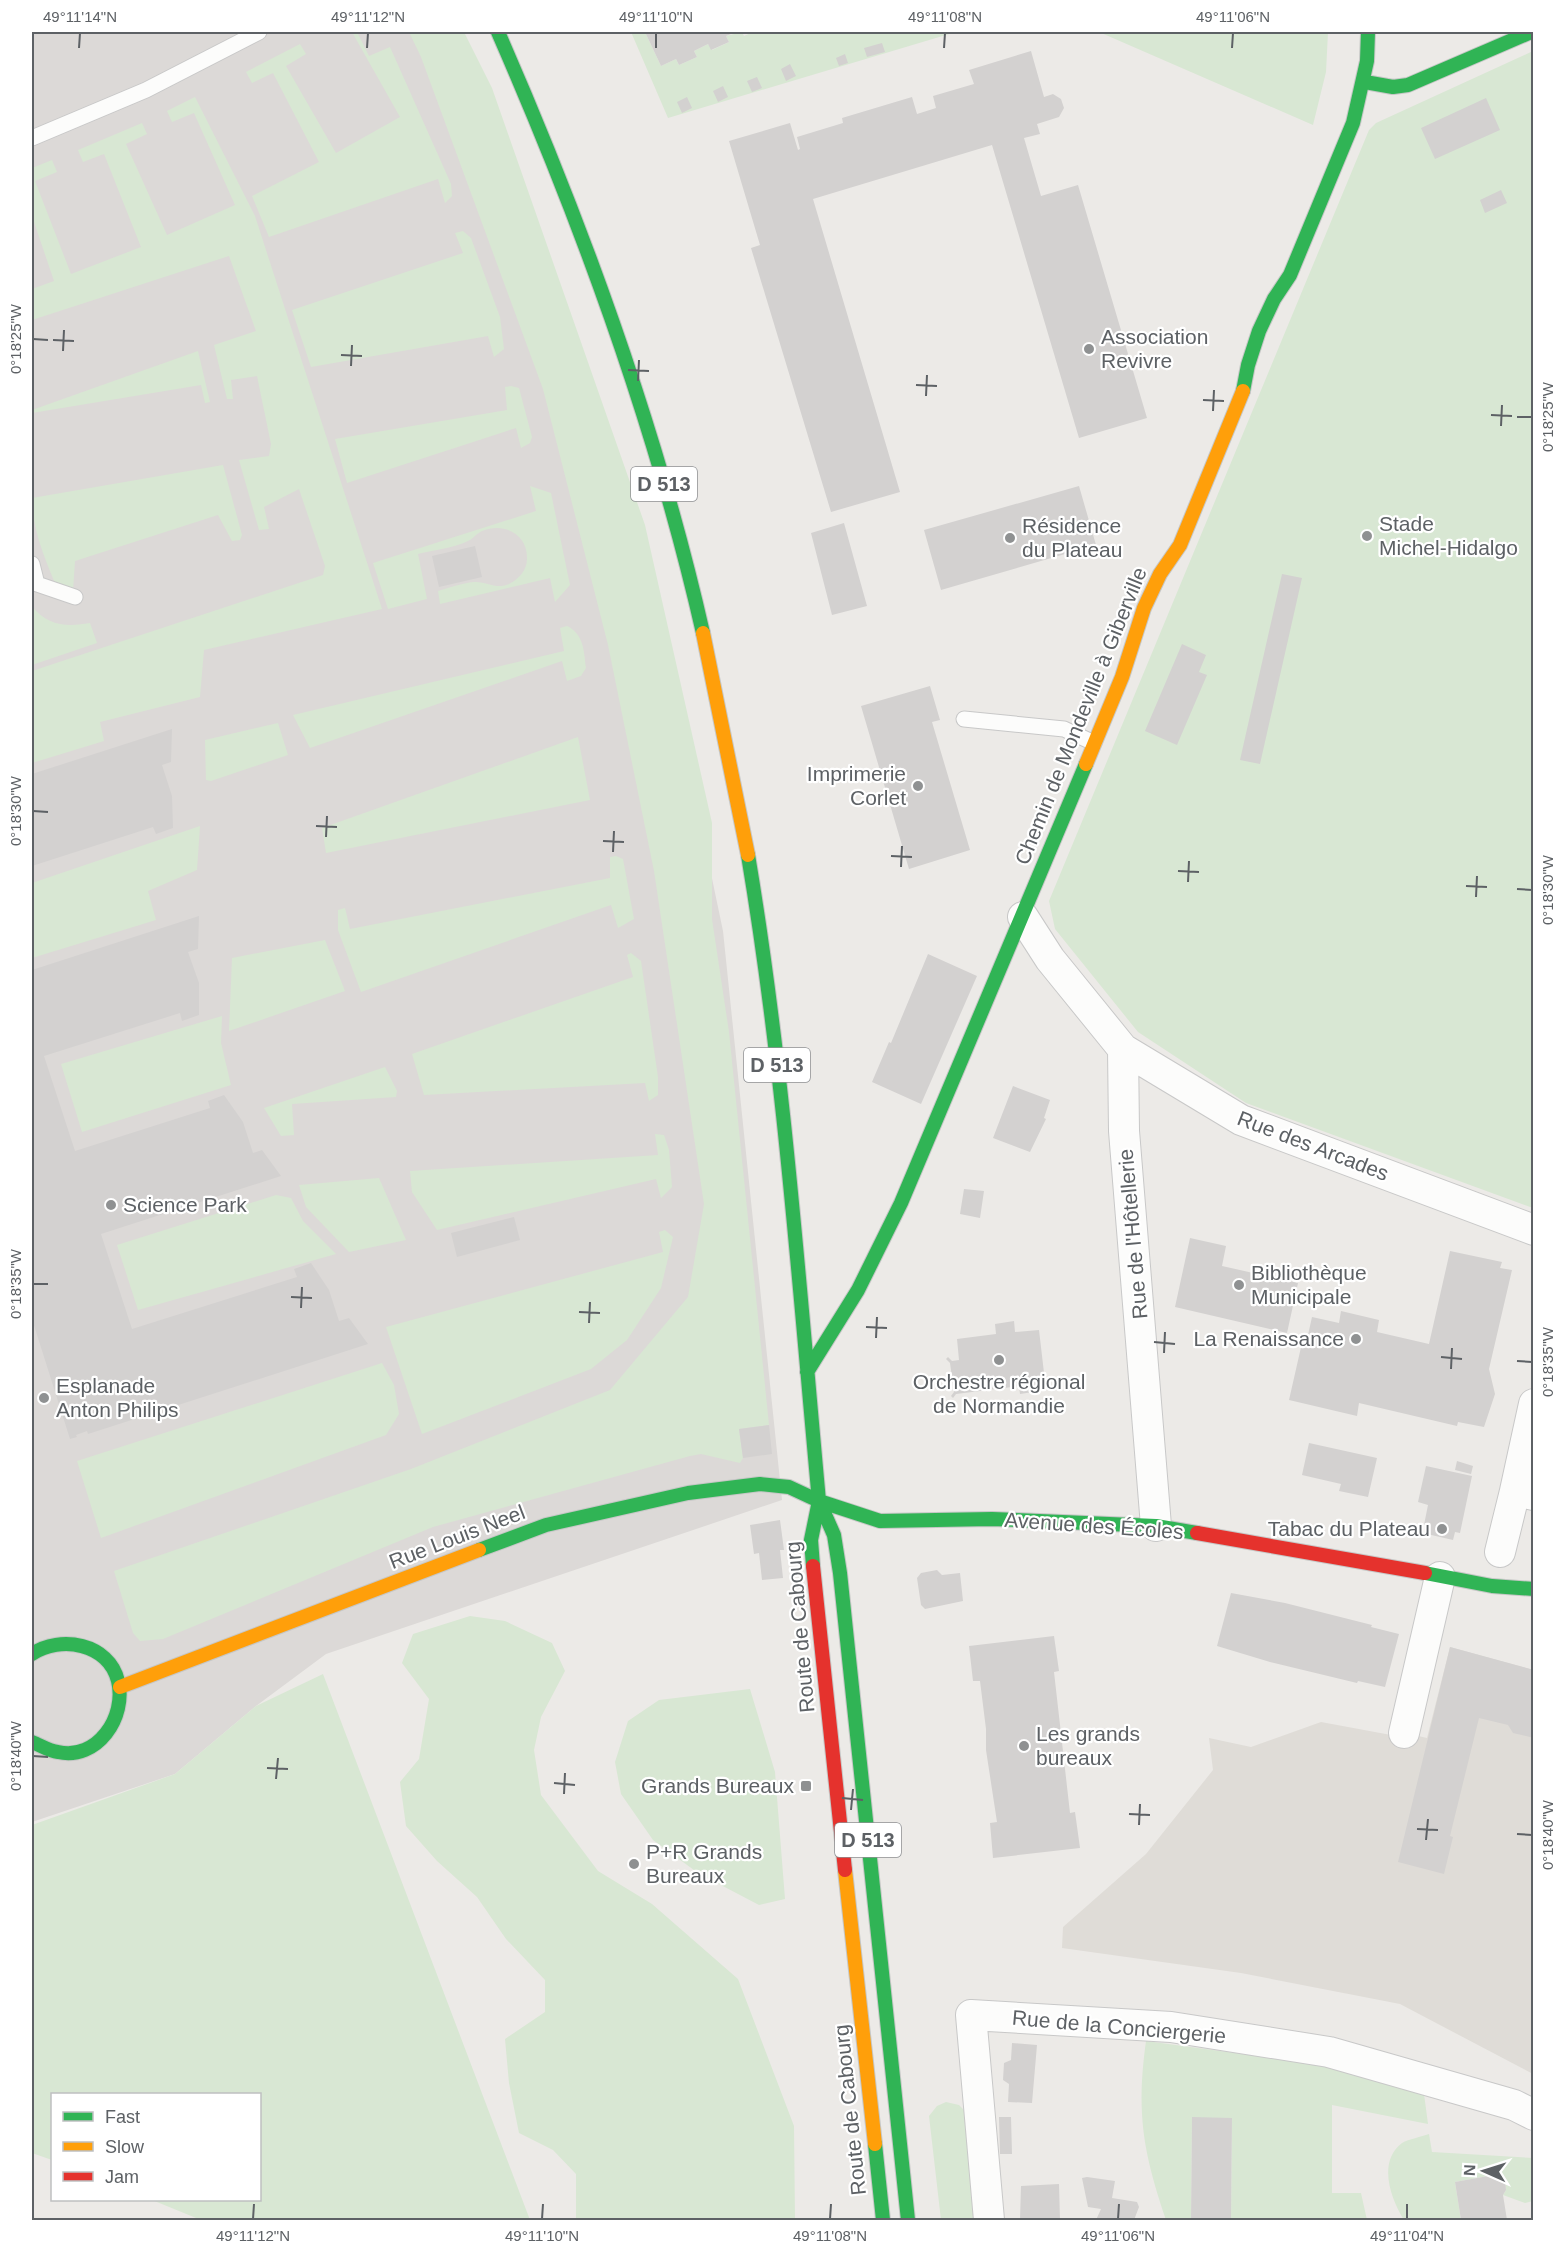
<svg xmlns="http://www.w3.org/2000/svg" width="1565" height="2252" font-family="Helvetica,sans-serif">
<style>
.industrial{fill:#dcd9d7}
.education{fill:#dfdcd7}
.green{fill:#d8e7d3}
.building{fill:#d3d1d0}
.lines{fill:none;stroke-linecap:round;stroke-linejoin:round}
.lane-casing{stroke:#c8c8c8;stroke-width:17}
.street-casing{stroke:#c8c8c8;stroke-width:32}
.fast-casing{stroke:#c6c7c6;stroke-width:16}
.slow-casing{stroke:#c6c7c6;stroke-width:16}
.jam-casing{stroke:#c6c7c6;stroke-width:16}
.lane{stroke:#fcfcfb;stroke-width:15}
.street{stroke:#fcfcfb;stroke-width:30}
.fast{stroke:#30b455;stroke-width:14}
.slow{stroke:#ff9f0a;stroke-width:14}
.jam{stroke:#e5322d;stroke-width:14}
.ticks{fill:none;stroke:#5d6165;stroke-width:2}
.poi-dot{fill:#8f9192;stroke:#fff;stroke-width:2}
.labels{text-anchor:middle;stroke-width:4.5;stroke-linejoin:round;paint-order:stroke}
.shield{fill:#fff;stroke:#8e9093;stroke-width:1.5}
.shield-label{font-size:20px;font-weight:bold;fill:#5d6165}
.poi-label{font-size:21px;fill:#5d6165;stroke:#fff;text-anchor:start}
.street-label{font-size:21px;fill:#5d6165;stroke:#fff}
.neatline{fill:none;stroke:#5d6165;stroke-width:2}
.ticks-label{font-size:15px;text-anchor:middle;fill:#5d6165}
</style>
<rect width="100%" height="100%" fill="#eceae7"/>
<path class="industrial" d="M 32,32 L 454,32 L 649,577 L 723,931 L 782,1500 L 326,1654 L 256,1706 L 175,1774 L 32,1822 Z"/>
<path class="education" d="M 1450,1647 L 1533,1670 L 1533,2074 L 1400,2004 L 1241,1973 L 1062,1948 L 1063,1927 L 1146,1854 L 1213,1770 L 1209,1738 L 1251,1747 L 1321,1722 L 1391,1735 L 1392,1730 L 1427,1738 Z"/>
<path class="green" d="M 352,32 L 357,32 L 369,56 L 390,47 L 451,184 L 452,196 L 445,203 L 438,179 L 269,237 L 252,196 L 319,162 L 273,73 L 252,83 L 246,72 L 300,44 L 306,54 L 286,66 L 336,153 L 400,117 Z
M 409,32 L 464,32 L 492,88 L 645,525 L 712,823 L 712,919 L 729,1032 L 769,1425 L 739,1429 L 743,1458 L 740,1463 L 701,1454 L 690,1456 L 433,1527 L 163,1639 L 140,1641 L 133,1633 L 114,1571 L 411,1469 L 610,1390 L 688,1297 L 704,1204 L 654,871 L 608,645 L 543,389 L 421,57 Z
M 631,32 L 645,32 L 661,66 L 676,59 L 679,65 L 697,57 L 694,51 L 708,44 L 712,50 L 729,42 L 726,36 L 742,32 L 744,36 L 753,32 L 956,32 L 668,118 Z
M 1099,32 L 1328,32 L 1326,72 L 1313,125 Z
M 1533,51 L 1533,1208 L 1246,1103 L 1138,1032 L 1055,929 L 1049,901 L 1369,130 L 1376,123 Z
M 195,97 L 255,216 L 382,609 L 204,650 L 200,697 L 100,722 L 104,741 L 32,763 L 32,671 L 323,575 L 325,566 L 299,489 L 264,507 L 269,529 L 259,530 L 239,460 L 269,456 L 271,444 L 257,376 L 231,380 L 233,399 L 227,399 L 214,345 L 256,331 L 229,256 L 32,320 L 32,289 L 54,281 L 32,216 L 32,168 L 52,160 L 57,172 L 35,181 L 71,274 L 141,247 L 104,154 L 83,162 L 78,150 L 142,123 L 147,134 L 126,144 L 167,235 L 235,205 L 194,113 L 172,122 L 167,111 Z
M 463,231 L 471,238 L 500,317 L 504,349 L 494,357 L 488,336 L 311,367 L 292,310 L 463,253 L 455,233 Z
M 198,351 L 210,402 L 205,403 L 201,385 L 32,413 L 32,410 Z
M 511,386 L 519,388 L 532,437 L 530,443 L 521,448 L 516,428 L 347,483 L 335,439 L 507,410 L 505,387 Z
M 223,465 L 242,535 L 240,540 L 232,541 L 218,515 L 75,561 L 73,591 L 60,595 C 47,564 32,531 32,498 Z
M 530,486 L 551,493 L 570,585 L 555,602 L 550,578 L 440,604 L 438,591 C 449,588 462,583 474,582 C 486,581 496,590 509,584 C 519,579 527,570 527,559 C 528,534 504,522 482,531 C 477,533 473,539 468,541 C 453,548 434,550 418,554 L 427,599 L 388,609 L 373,563 L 536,511 Z
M 32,606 C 47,626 67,627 90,623 L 97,643 L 32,665 Z
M 567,626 C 584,634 584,652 586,668 L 581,676 L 567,681 L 562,661 L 310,748 L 293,715 L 564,651 L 560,628 Z
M 278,723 L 288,755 L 211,781 L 206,780 L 205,740 Z
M 578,737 L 590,800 L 326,853 L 322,828 Z
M 200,826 L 197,870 L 148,891 L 156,920 L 32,958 L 32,883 Z
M 616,856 L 623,859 L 634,919 L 618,928 L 611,905 L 361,992 L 338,930 L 338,910 L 345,908 L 350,929 L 610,878 L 610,857 Z
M 325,940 L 345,991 L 229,1031 L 232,958 Z
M 631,953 L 641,961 L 658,1077 L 658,1095 L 649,1101 L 645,1083 L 424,1095 L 412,1054 L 633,977 L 627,955 Z
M 222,1016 L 221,1043 L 231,1085 L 82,1132 L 61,1064 Z
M 385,1067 L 397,1091 L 396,1097 L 292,1104 L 294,1135 L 281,1136 L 264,1108 Z
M 655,1134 L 664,1135 L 669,1150 L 672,1187 L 661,1198 L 656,1179 L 437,1230 L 412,1192 L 410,1171 L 658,1155 Z
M 379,1178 L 406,1240 L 349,1252 L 306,1207 L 299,1185 Z
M 276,1195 L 291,1198 L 303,1221 L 336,1254 L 138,1310 L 117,1245 Z
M 665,1230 L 673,1237 L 661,1288 L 627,1340 L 591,1369 L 422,1434 L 386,1327 L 663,1252 L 659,1232 Z
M 382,1363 L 394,1385 L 399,1414 L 386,1435 L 101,1538 L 77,1461 Z
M 470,1616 L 505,1621 L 552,1643 L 565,1671 L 541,1717 L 534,1750 L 541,1795 L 598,1871 L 652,1904 L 738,1979 L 794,2126 L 795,2220 L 576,2220 L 576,2174 L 553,2150 L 519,2133 L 509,2083 L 505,2039 L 545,2012 L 545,1980 L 506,1939 L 477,1897 L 437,1861 L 406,1826 L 400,1782 L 419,1759 L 429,1699 L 402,1663 L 413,1634 Z
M 323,1674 L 530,2220 L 201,2220 L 152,2200 L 260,2200 L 260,2094 L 52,2094 L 52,2160 L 32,2153 L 32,1825 L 175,1774 L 256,1706 Z
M 750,1689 L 775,1772 L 785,1899 L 759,1905 L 698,1873 L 653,1840 L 621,1794 L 615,1762 L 628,1721 L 659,1700 Z
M 1146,2041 L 1316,2064 L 1424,2094 L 1428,2124 L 1332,2105 L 1332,2193 L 1361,2193 L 1367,2220 L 1231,2220 L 1232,2118 L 1192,2118 L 1191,2220 L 1166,2220 C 1143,2152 1136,2113 1146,2041 Z
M 946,2102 L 959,2105 L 965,2111 L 977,2220 L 941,2220 L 929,2116 L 937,2106 Z
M 1429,2134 L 1432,2152 L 1533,2158 L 1533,2201 L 1525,2203 L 1503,2195 L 1506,2190 L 1505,2179 L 1499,2174 L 1455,2182 L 1461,2220 L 1404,2220 C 1391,2199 1377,2162 1402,2143 C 1409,2139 1421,2137 1429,2134 Z"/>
<path class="building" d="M 645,32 L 736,32 L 726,36 L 729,42 L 711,50 L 708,44 L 694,51 L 697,57 L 679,65 L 676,59 L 661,66 Z
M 882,43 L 885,52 L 867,57 L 864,48 Z
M 1031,51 L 1044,97 L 1053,94 L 1061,99 L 1064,108 L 1059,117 L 1037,124 L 1040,134 L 1024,138 L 1041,196 L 1078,185 L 1147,418 L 1079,438 L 992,145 L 813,199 L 900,492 L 831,512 L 751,248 L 760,245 L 729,141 L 790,123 L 798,150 L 800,149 L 797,137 L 843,123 L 842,118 L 912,97 L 917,114 L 936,108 L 933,96 L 974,84 L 969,70 Z
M 845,54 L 848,63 L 839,66 L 836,58 Z
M 790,64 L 796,76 L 786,81 L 781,69 Z
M 757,77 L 762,88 L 752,92 L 747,81 Z
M 723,86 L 728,97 L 718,102 L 713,91 Z
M 687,97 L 692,108 L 682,113 L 677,102 Z
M 1486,98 L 1500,130 L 1435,159 L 1421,128 Z
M 1501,190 L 1507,203 L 1485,213 L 1480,200 Z
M 1079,486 L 1096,545 L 941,590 L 924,530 Z
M 844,523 L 867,606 L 832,615 L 811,533 Z
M 475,546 L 482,577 L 439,587 L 432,556 Z
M 1282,574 L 1302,578 L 1260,764 L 1240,760 Z
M 1182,644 L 1206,655 L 1199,672 L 1207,675 L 1177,745 L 1145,731 Z
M 930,686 L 940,720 L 932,722 L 970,850 L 909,869 L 861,706 Z
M 172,729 L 171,762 L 162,765 L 172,796 L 173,828 L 156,834 L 153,827 L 32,866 L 32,774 Z
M 199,916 L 198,949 L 188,952 L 199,983 L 199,1015 L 182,1021 L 180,1013 L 44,1056 L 75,1151 L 210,1108 L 208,1101 L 224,1095 L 243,1122 L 253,1153 L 262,1150 L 281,1176 L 101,1234 L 132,1329 L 297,1277 L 294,1269 L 311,1263 L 329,1290 L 339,1321 L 349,1318 L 368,1344 L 88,1434 L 87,1431 L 76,1435 L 77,1437 L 70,1439 L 32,1319 L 32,970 Z
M 928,954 L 977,976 L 921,1104 L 872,1082 L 889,1042 L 891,1043 Z
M 1013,1086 L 1050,1100 L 1044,1118 L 1046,1119 L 1030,1152 L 993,1138 Z
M 964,1189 L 984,1191 L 980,1218 L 960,1214 Z
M 514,1217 L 520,1240 L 457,1257 L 451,1233 Z
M 1190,1238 L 1226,1246 L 1222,1266 L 1298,1283 L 1287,1333 L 1175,1307 Z
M 1450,1251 L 1502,1262 L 1500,1268 L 1512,1270 L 1489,1369 L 1495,1394 L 1484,1427 L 1458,1422 L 1457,1426 L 1359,1403 L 1357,1416 L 1289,1400 L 1304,1334 L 1308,1335 L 1312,1317 L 1339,1323 L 1341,1311 L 1379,1320 L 1377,1332 L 1429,1344 Z
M 1014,1321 L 1015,1332 L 1039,1330 L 1046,1390 L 1020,1394 L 1019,1386 L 956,1394 L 953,1398 L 951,1396 L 954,1392 L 950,1363 L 946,1359 L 948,1357 L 952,1361 L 959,1360 L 957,1339 L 996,1334 L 995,1324 Z
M 769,1425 L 772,1454 L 743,1458 L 739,1429 Z
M 1309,1443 L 1377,1458 L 1368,1497 L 1339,1491 L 1341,1484 L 1302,1475 Z
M 1457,1461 L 1473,1466 L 1471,1474 L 1455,1470 Z
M 1426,1466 L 1472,1476 L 1460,1533 L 1455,1532 L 1453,1540 L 1427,1534 L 1429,1526 L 1424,1525 L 1428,1505 L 1418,1502 Z
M 780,1520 L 784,1550 L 780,1550 L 783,1578 L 762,1580 L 759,1553 L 754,1554 L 750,1525 Z
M 937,1570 L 942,1575 L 960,1573 L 963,1601 L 925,1609 L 921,1605 L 917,1578 L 921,1573 Z
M 1231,1593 L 1285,1603 L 1372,1625 L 1371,1627 L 1399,1634 L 1385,1687 L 1358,1681 L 1357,1683 L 1270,1662 L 1217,1646 Z
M 1054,1636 L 1059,1671 L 1054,1672 L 1070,1813 L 1075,1812 L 1080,1848 L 993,1858 L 990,1823 L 997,1822 L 986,1750 L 986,1729 L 980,1681 L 973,1681 L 969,1646 Z
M 1450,1647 L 1534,1670 L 1534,1738 L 1513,1733 L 1508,1725 L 1479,1718 L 1450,1836 L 1453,1837 L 1444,1874 L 1398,1862 Z
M 1012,2043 L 1037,2045 L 1032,2103 L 1008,2102 L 1009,2084 L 1003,2080 L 1004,2063 L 1011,2060 Z
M 999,2117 L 1011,2117 L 1012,2154 L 1000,2154 Z
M 1192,2117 L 1232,2118 L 1231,2220 L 1191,2220 Z
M 1499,2174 L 1505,2178 L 1506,2190 L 1503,2195 L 1507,2220 L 1461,2220 L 1455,2182 Z
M 1087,2177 L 1115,2181 L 1112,2198 L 1137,2202 L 1139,2207 L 1134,2220 L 1096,2220 L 1101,2209 L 1088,2207 L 1082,2178 Z
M 1059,2184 L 1060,2220 L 1020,2220 L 1021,2186 Z"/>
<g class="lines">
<defs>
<path id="lane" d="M 32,138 L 146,90 L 259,32
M 32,564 L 37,584 L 75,597
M 964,719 L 1064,729 L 1094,743"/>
<path id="street" d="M 1023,917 L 1050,959 L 1123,1049 L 1241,1120 L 1534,1230
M 1123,1049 L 1124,1131 L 1156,1526
M 1534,1404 L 1515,1491 L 1534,1495
M 1500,1552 L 1515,1491
M 1404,1733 L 1440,1577
M 989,2220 L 971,2015 L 1171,2027 L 1329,2052 L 1514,2105 L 1534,2115"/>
<path id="fast" d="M 498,32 C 583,226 656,426 703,633
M 1365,82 L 1393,87 L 1408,85 L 1531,32
M 1243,391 L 1248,365 L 1259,331 L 1274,299 L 1290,275 L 1353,123 L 1367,61 L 1368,32
M 748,855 C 784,1069 799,1285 819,1501 L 811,1540 L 813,1566
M 807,1372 L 858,1290 L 901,1203 L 1086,764
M 819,1501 L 834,1535 L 840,1573 L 908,2220
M 479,1550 L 546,1525 L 688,1493 L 760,1484 L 789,1487 L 819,1501 L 880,1521 L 992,1519 L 1156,1526 L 1197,1533
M 1425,1573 L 1492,1586 L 1534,1589
M 32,1654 C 60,1635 109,1643 118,1681 C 127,1717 97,1761 58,1752 C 49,1751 40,1745 32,1742
M 875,2144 L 883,2220"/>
<path id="slow" d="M 703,633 L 748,855
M 1086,764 L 1122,677 L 1144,608 L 1160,574 L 1180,545 L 1243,391
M 120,1687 L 479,1550
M 845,1870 L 875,2144"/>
<path id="jam" d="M 1197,1533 L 1425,1573
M 813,1566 L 845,1870"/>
</defs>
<use href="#lane" class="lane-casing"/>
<use href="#street" class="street-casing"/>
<use href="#fast" class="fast-casing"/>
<use href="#slow" class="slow-casing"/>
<use href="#jam" class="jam-casing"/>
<use href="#lane" class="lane"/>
<use href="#street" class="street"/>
<use href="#fast" class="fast"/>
<use href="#slow" class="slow"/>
<use href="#jam" class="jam"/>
</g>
<path class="ticks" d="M 79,48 L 80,33M 367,48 L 368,33M 656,48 L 656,33M 944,48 L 945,33M 1232,48 L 1233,33M 33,339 L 48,340M 53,340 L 74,341M 63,351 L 64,330M 341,355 L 362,356M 351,366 L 352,345M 628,370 L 649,371M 638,381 L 639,360M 916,385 L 937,386M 926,396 L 927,375M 1203,400 L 1224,401M 1213,411 L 1214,390M 1491,415 L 1512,416M 1517,417 L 1532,417M 1501,426 L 1502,405M 33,811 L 48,812M 316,826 L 337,827M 326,837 L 327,816M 603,841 L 624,842M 613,852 L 614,831M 891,856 L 912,857M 901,867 L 902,846M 1178,871 L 1199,872M 1188,882 L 1189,861M 1466,886 L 1487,887M 1517,889 L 1532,890M 1476,897 L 1477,876M 33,1284 L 48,1284M 291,1297 L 312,1298M 301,1308 L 302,1287M 579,1312 L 600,1313M 589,1323 L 590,1302M 866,1327 L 887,1328M 876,1338 L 877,1317M 1154,1342 L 1175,1344M 1164,1353 L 1165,1332M 1441,1357 L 1462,1359M 1517,1361 L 1532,1362M 1451,1369 L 1452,1348M 33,1756 L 48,1757M 267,1768 L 288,1769M 276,1779 L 278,1758M 554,1783 L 575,1785M 564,1794 L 565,1773M 842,1798 L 863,1800M 851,1810 L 853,1789M 1129,1814 L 1150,1815M 1139,1825 L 1140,1804M 1417,1829 L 1438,1830M 1517,1834 L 1532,1835M 1426,1840 L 1428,1819M 253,2219 L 254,2204M 542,2219 L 543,2204M 830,2219 L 831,2204M 1118,2219 L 1119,2204M 1407,2219 L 1407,2204"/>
<g class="poi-dot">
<circle cx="1089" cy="349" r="6"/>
<circle cx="1367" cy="536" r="6"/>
<circle cx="1010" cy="538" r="6"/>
<circle cx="918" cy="786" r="6"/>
<circle cx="111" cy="1205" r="6"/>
<circle cx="1239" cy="1285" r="6"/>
<circle cx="1356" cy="1339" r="6"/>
<circle cx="999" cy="1360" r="6"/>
<circle cx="44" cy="1398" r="6"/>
<circle cx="1442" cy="1529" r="6"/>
<circle cx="1024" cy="1746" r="6"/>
<rect x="800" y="1780" width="12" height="12" rx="3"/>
<circle cx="634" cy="1864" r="6"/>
</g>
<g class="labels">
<g class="shield">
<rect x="631" y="467" width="66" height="34" rx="4.5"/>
<rect x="744" y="1048" width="66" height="34" rx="4.5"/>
<rect x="835" y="1823" width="66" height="34" rx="4.5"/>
</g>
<g class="shield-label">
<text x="664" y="491">D 513</text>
<text x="777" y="1072">D 513</text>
<text x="868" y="1847">D 513</text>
</g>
<g class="poi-label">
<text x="1101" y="344">Association<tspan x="1101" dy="24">Revivre</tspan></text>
<text x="1379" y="531">Stade<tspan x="1379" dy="24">Michel-Hidalgo</tspan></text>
<text x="1022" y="533">Résidence<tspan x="1022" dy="24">du Plateau</tspan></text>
<text x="906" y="781" text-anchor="end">Imprimerie<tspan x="906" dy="24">Corlet</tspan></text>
<text x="123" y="1212">Science Park</text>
<text x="1251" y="1280">Bibliothèque<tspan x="1251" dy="24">Municipale</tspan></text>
<text x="1344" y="1346" text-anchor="end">La Renaissance</text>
<text x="999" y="1389" text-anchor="middle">Orchestre régional<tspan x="999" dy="24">de Normandie</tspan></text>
<text x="56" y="1393">Esplanade<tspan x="56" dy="24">Anton Philips</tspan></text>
<text x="1430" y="1536" text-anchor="end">Tabac du Plateau</text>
<text x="1036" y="1741">Les grands<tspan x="1036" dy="24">bureaux</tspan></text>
<text x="794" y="1793" text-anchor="end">Grands Bureaux</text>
<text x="646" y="1859">P+R Grands<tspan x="646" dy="24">Bureaux</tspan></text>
</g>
<g class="street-label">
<text transform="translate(1081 716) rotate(-68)" y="7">Chemin de Mondeville à Giberville</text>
<text transform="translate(1313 1146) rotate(21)" y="7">Rue des Arcades</text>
<text transform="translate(1133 1234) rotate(-95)" y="7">Rue de l'Hôtellerie</text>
<text transform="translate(1094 1526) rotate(4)" y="7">Avenue des Écoles</text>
<text transform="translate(457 1537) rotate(-21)" y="7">Rue Louis Neel</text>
<text transform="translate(800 1627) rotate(-95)" y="7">Route de Cabourg</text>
<text transform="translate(1119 2027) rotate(5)" y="7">Rue de la Conciergerie</text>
<text transform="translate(850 2110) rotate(-96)" y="7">Route de Cabourg</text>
</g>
</g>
<rect width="1565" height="2252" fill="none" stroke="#ffffff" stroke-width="66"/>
<rect x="51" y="2093" width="210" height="108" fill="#ffffff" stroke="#bec0c1" stroke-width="1.5"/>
<rect x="63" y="2112" width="30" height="9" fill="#30b455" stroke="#bec0c1" stroke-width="1.5"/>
<text x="105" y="2123" font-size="18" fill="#5d6165">Fast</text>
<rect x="63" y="2142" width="30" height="9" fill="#ff9f0a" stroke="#bec0c1" stroke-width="1.5"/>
<text x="105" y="2153" font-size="18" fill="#5d6165">Slow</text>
<rect x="63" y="2172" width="30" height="9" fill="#e5322d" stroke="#bec0c1" stroke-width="1.5"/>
<text x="105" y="2183" font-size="18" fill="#5d6165">Jam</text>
<g transform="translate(1484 2171) rotate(273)" stroke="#ffffff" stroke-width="4.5" paint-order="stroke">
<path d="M0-4.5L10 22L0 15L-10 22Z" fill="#5d6165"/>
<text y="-9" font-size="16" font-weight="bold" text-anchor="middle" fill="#5d6165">N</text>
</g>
<rect x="33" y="33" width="1499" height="2186" class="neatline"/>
<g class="ticks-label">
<text x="80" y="22">49°11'14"N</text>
<text x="368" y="22">49°11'12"N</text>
<text x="656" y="22">49°11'10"N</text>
<text x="945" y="22">49°11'08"N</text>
<text x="1233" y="22">49°11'06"N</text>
<text transform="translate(16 339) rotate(-90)" y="5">0°18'25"W</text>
<text transform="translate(1548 417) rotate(-90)" y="5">0°18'25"W</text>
<text transform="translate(16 811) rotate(-90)" y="5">0°18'30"W</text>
<text transform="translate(1548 890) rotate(-90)" y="5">0°18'30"W</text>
<text transform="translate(16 1284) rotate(-90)" y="5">0°18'35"W</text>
<text transform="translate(1548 1362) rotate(-90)" y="5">0°18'35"W</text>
<text transform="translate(16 1756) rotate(-90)" y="5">0°18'40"W</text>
<text transform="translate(1548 1835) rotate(-90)" y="5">0°18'40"W</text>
<text x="253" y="2241">49°11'12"N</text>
<text x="542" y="2241">49°11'10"N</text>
<text x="830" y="2241">49°11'08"N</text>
<text x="1118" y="2241">49°11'06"N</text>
<text x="1407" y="2241">49°11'04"N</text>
</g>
</svg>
